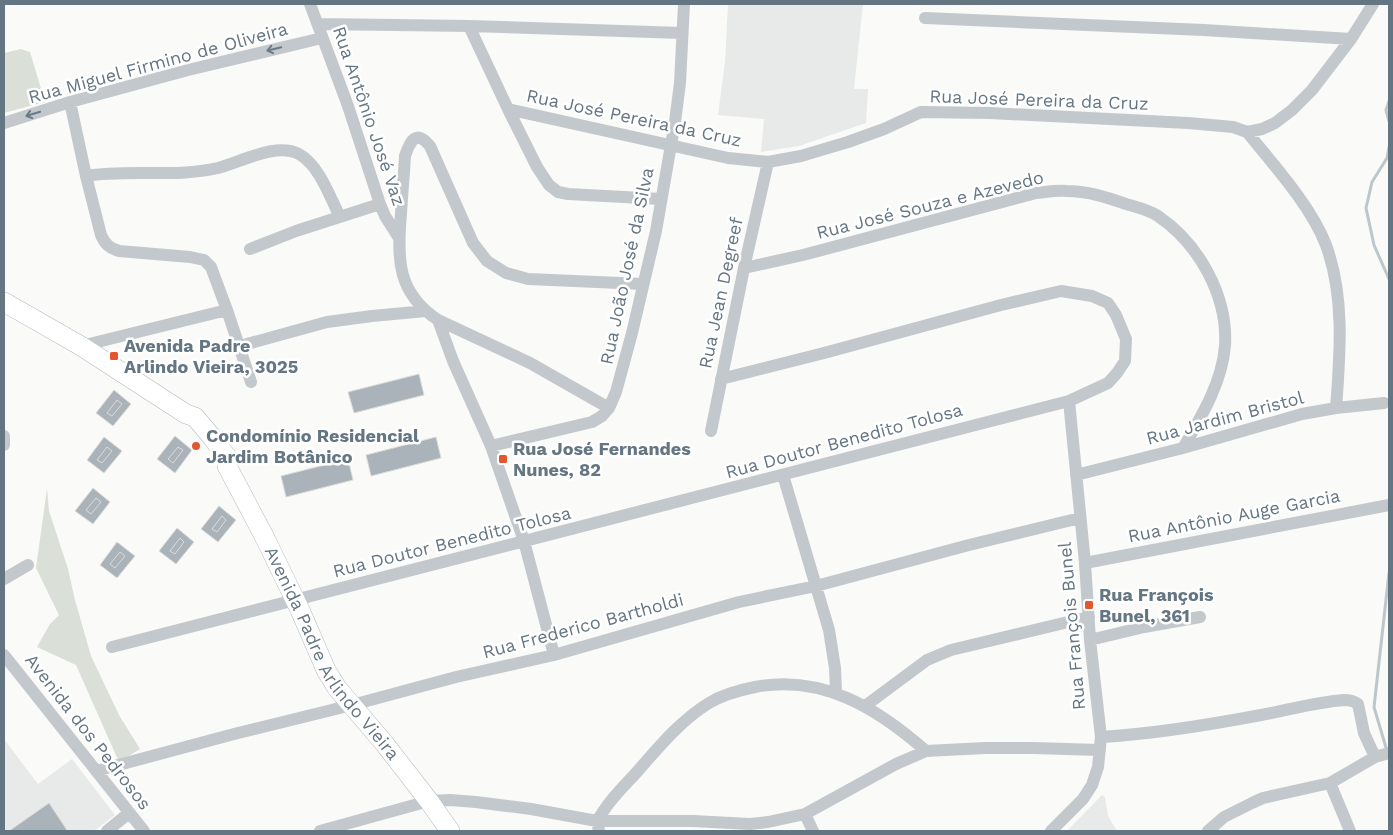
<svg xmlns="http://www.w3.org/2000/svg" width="1393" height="835" font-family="'Work Sans',sans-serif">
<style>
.built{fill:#e8e9e9}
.green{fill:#dadfd7}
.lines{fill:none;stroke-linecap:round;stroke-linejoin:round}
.stream{stroke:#bbc7cb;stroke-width:3}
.building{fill:#aab3b9;stroke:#dcdcda}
.secondary-casing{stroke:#b3babf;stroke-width:20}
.minor{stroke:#c3c8cc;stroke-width:12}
.secondary{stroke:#fff;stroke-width:19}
.oneway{stroke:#6a7a87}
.poi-dot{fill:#e4572e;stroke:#fff;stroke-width:2}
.labels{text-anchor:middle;stroke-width:5;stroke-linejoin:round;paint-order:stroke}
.street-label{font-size:18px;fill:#657683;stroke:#fff}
.poi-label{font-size:18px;font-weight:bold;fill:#657683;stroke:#fff;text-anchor:start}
</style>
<rect width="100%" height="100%" fill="#fafaf8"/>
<path class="built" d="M 728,4 L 863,4 L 854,89 L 868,89 L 866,123 L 799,146 L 761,152 L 764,119 L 718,115 L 725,62 Z
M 4,739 L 38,784 L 72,759 L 115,815 L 94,831 L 4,831 Z
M 1102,795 L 1105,797 L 1108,816 L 1117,831 L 1067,831 Z"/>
<path class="green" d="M 21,49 L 30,52 L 45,102 L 4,113 L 4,53 Z
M 47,489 L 49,511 L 68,569 L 75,600 L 91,656 L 119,715 L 140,749 L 119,762 L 76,665 L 37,647 L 50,624 L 59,615 L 36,568 Z"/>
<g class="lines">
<path class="stream" d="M 1389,101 L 1386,110 L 1389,121
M 1389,147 L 1387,158 L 1372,182 L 1366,208 L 1374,245 L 1389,279
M 1387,751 L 1374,707 L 1389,573"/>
</g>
<path class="building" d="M 419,374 L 424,395 L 354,413 L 348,392 Z
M 114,390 L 131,404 L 113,426 L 96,413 Z
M 117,400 L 122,404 L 112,416 L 107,413 Z
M 175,436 L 192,450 L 175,473 L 157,459 Z
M 104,437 L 122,451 L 104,473 L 87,460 Z
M 436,437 L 441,458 L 371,476 L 366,455 Z
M 107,447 L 112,451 L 102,463 L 97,460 Z
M 178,447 L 183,450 L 173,463 L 168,459 Z
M 348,459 L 353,480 L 286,497 L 281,476 Z
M 93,488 L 110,502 L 93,524 L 75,511 Z
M 96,498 L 101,502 L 91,514 L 86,510 Z
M 219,506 L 236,520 L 218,542 L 201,529 Z
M 222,516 L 226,520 L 217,532 L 212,529 Z
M 177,528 L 194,542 L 176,564 L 159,551 Z
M 180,538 L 184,542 L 175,554 L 170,551 Z
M 117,542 L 135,556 L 117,578 L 100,565 Z
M 120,552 L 125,556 L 115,568 L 110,564 Z
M 49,803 L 67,830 L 66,831 L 9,831 Z"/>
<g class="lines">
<defs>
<g id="secondary">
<path id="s1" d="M 4,302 L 81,346 L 186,414 L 195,417 L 211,436 L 227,457 L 227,466 L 265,538 L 300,610 L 326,670 L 337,688 L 384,743 L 429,801 L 450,831"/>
</g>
</defs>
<use href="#secondary" class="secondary-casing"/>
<path class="minor" d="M 310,4 L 348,106 L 380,204 L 385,216 L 399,238
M 925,18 L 1204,30 L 1351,39
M 318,24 L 469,26 L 682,33
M 469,26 L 508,109 L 537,167 L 549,185 L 558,192 L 568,194 L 661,199
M 70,102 L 86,176 L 101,235 C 105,244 109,248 119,251 L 190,257 L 204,260 L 211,267 L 227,310 L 251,382
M 508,109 L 728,158 L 768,162 L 801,156 L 848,142 L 884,129 L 921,112 L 990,113 L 1188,123 L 1233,127 L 1247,132 L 1262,129 L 1275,123 L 1292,110 L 1312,90 L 1351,39 L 1373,4
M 4,123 L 70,102 L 188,70 L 322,38
M 1247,132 C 1273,164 1311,206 1326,245 C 1345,297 1340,354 1336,408
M 86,176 C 130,169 175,178 218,168 C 241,162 276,142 299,154 C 319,165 330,197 340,217
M 250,249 L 296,231 L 380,204
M 744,268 L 803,255 L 1036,193 C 1046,192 1057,190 1067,191 C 1087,191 1106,197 1126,204 C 1136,207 1149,210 1158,216 C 1199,244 1228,296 1225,346 C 1222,383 1201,417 1183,448
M 438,320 L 453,361 L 491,446 L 524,541 L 554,655
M 81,346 L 227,310
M 240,346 L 327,322 L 372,316 L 426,311
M 609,408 L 530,363 L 438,320 C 397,293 397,259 401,214 C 402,195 404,175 405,156 C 410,141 416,129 430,146 L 473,243 L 487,261 L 506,273 L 528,279 L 643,284
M 711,431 L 744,268 L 768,162
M 4,436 L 4,445
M 491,446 L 592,422 L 602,416 L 609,408 L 616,392 L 632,333 L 656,231 L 675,122 L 680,83 L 684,4
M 783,475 L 829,630 L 835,668 L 836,692
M 1076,475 L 1183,448 L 1302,414 L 1336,408 L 1384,403
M 1085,563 L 1389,505
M 4,579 L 28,565
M 1090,640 L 1144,627 L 1200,617
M 112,647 L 1069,401 L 1108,383 L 1117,373 L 1125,361 L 1126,339 L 1116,315 L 1108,303 L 1092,296 L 1061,291 L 1001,305 L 824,353 L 721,379
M 4,655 L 144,831
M 865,706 L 927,660 L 951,650 L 1089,617
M 1101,737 C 1154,734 1208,725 1261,715 C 1289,710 1316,702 1344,700 C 1350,700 1354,701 1358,704 L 1364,733 L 1375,757
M 96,771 L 234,734 L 352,705 L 456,677 L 554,655 L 739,602 L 816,586 L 969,545 L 1080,518
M 1330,783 L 1350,831
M 805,814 L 813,831
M 107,831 L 129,813
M 320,831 L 429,801 L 450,800 L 476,802 L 531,809 L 597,821 L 693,821 L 750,824 L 768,822 L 805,814 L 896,764 L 926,751 L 985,748 L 1033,748 L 1100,750
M 599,831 L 597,821 C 601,815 605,808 610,802 C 620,789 632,778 643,765 C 663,742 683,719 709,703 C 722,695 740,690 755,687 C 822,674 877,708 926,751
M 1051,831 L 1083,799 L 1092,785 L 1098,767 L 1101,737 L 1090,640 L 1085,563 L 1069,401
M 1208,831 L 1224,817 L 1252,803 L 1263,798 L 1330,783 L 1375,757 L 1389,753"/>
<use href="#secondary" class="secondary"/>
</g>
<defs><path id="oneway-shaft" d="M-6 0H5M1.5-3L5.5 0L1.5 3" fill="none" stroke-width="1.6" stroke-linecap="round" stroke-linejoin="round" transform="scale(1.25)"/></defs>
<g class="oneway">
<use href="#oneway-shaft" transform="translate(274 49) rotate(166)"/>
<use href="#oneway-shaft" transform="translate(33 114) rotate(163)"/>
</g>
<g class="poi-dot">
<rect x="109" y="351" width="10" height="10" rx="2.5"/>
<circle cx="196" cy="446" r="5"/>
<rect x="498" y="454" width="10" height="10" rx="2.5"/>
<rect x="1084" y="600" width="10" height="10" rx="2.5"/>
</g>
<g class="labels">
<g class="street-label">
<text transform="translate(158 63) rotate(-15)" y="6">Rua Miguel Firmino de Oliveira</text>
<text transform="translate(1039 100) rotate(2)" y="6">Rua José Pereira da Cruz</text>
<text transform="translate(369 116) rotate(71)" y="6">Rua Antônio José Vaz</text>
<text transform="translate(634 118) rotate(12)" y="6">Rua José Pereira da Cruz</text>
<text transform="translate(930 205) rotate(-14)" y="6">Rua José Souza e Azevedo</text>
<text transform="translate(627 266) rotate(-78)" y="6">Rua João José da Silva</text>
<text transform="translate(721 293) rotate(-78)" y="6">Rua Jean Degreef</text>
<text transform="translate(1225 418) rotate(-15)" y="6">Rua Jardim Bristol</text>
<text transform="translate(844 441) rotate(-15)" y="6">Rua Doutor Benedito Tolosa</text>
<text transform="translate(1234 516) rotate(-11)" y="6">Rua Antônio Auge Garcia</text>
<text transform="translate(452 542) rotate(-14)" y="6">Rua Doutor Benedito Tolosa</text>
<text transform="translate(583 626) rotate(-15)" y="6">Rua Frederico Bartholdi</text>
<text transform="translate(1072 626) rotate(-95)" y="6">Rua François Bunel</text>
<text dy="6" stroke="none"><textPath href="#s1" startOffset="499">Avenida Padre Arlindo Vieira</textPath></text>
<text transform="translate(88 732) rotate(52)" y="6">Avenida dos Pedrosos</text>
</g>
<g class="poi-label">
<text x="124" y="352">Avenida Padre<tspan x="124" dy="21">Arlindo Vieira, 3025</tspan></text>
<text x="206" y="442">Condomínio Residencial<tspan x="206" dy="21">Jardim Botânico</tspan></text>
<text x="513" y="455">Rua José Fernandes<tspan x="513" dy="21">Nunes, 82</tspan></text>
<text x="1099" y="601">Rua François<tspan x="1099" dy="21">Bunel, 361</tspan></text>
</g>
</g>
<rect width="1393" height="835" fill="none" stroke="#657683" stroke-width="10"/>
</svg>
